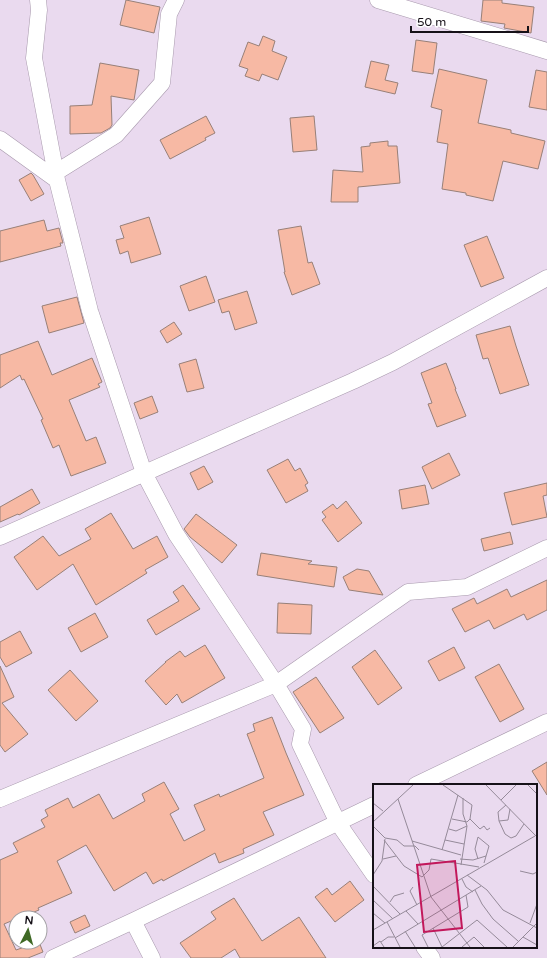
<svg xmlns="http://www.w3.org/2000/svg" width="547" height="958" font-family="'Varela Round',sans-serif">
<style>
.building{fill:#f7b9a4;stroke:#988078}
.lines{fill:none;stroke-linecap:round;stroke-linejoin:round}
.street-casing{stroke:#a899ad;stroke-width:17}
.street{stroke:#fff;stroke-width:16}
.inset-road{fill:none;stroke:#958a99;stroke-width:1}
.view{fill:#c2185b;fill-opacity:0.15;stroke:#c2185b;stroke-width:2}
.inset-edge{fill:none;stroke:#161118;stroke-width:2}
</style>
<rect width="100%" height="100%" fill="#eadaef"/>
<path class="building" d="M 126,0 L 160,7 L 154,33 L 120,25 Z
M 483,0 L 502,0 L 502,3 L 534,7 L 531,33 L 504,28 L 505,24 L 481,21 Z
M 263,36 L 275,41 L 272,51 L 287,57 L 278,80 L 262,74 L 259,81 L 245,76 L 248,69 L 239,66 L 248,42 L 259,46 Z
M 416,40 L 437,43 L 433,74 L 412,71 Z
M 371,61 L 389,65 L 385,80 L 398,83 L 395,94 L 365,87 Z
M 100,63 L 139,70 L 134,100 L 111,96 L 112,125 L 110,128 L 101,133 L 70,134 L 70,106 L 92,105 Z
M 439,69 L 487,80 L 478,123 L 511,130 L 511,133 L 545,141 L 538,169 L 503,161 L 493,201 L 466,195 L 466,193 L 442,189 L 448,144 L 437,142 L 442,110 L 431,107 Z
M 536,70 L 547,72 L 547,110 L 529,107 Z
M 206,116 L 215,133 L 205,138 L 206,140 L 170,159 L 160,140 Z
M 314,116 L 317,150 L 293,152 L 290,118 Z
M 388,141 L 388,146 L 397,146 L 400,183 L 358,187 L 358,202 L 331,202 L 333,170 L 363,172 L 361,147 L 370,146 L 370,143 Z
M 31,173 L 33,175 L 44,194 L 31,201 L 19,180 Z
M 149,217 L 161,254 L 131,263 L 128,251 L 120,254 L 116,240 L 124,238 L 120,226 Z
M 44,220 L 47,231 L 59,228 L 63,243 L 60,243 L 61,246 L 0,262 L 0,231 Z
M 301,226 L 308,263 L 312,262 L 320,284 L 292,295 L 284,272 L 285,272 L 278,230 Z
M 487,236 L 504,278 L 481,287 L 464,245 Z
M 206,276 L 215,302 L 189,311 L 180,286 Z
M 247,291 L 257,323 L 235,330 L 229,311 L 222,313 L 218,300 Z
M 77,297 L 84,323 L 49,333 L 42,306 Z
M 174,322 L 182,334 L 167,343 L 160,331 Z
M 510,326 L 516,346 L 529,385 L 500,394 L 488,358 L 483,359 L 476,335 Z
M 38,341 L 52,375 L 92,358 L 102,382 L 98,384 L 100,387 L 69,400 L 86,441 L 96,437 L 106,463 L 71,476 L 59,445 L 53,448 L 41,420 L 43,419 L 24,379 L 22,380 L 20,375 L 0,388 L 0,355 Z
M 196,359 L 204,388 L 187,392 L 179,364 Z
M 446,363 L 456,389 L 455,389 L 466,416 L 437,427 L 428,404 L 432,403 L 421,373 Z
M 152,396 L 158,412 L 140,419 L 134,403 Z
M 449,453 L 460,475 L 432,489 L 422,467 Z
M 288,459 L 295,471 L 300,468 L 308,483 L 305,485 L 308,491 L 286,503 L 267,470 Z
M 204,466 L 213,482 L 198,490 L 190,473 Z
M 547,483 L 547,495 L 543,496 L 547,517 L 512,525 L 504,493 Z
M 425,485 L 429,504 L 402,509 L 399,490 Z
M 32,489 L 40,503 L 19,515 L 18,514 L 0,522 L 0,507 Z
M 346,501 L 362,523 L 338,542 L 322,520 L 326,517 L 322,512 L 333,504 L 337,509 Z
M 111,513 L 133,549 L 157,536 L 168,557 L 145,570 L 147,573 L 96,605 L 73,564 L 37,590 L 14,557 L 43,536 L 59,556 L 91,539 L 85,529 Z
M 196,514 L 237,545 L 222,563 L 190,537 L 184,529 Z
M 510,532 L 513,544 L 484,551 L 481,539 Z
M 261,553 L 312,561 L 308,564 L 337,567 L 334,587 L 257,575 Z
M 357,569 L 369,571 L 383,595 L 349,590 L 343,577 Z
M 547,580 L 547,610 L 527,620 L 524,614 L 494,629 L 489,620 L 465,632 L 452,609 L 474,598 L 477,604 L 507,589 L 511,597 Z
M 183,585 L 200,609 L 156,635 L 147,620 L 179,601 L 173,592 Z
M 278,603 L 312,605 L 311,634 L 277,633 Z
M 95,613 L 108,637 L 81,652 L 68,628 Z
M 20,631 L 32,653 L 6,667 L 0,657 L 0,642 Z
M 205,645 L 225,678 L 182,703 L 177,694 L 166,705 L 145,681 L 166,662 L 165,662 L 180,651 L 185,657 Z
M 454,647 L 465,668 L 439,681 L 428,661 Z
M 375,650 L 402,688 L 378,705 L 352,667 Z
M 499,664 L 524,709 L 500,722 L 475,677 Z
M 0,666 L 14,697 L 2,703 L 28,734 L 5,752 L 0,745 Z
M 70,670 L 98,701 L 76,721 L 48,690 Z
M 316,677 L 344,718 L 320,733 L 293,692 Z
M 272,717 L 286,753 L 304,795 L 263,812 L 274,835 L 243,849 L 244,853 L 219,863 L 215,853 L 163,881 L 162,879 L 153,884 L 146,872 L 114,891 L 86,845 L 57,861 L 72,893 L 38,908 L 39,910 L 19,918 L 16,918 L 16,919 L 4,924 L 16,950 L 39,942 L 43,952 L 28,958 L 0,958 L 0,860 L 18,852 L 13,843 L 45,827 L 41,820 L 48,816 L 45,810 L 68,798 L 73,808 L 99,794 L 113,819 L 145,801 L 142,794 L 164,782 L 179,809 L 170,814 L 184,841 L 205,830 L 194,805 L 219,794 L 220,797 L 264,778 L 247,734 L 255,731 L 253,724 Z
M 547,762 L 547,795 L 532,771 Z
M 350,881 L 364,900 L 335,922 L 315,897 L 327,888 L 332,895 Z
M 234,898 L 262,941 L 299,917 L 326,958 L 240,958 L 235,949 L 221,958 L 191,958 L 180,943 L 216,919 L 211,912 Z
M 85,915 L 90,926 L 75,933 L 70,922 Z"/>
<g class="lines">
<defs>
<path id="street" d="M 38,0 L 39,10 L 34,58 L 57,180 L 90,311 L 144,473 L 176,534 L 276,684 L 303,729 L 300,744 L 338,823 L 374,875
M 378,0 L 547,51
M 0,139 L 57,180
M 55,173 L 116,135 L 162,83 L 169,14 L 176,0
M 0,537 L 353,381 L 393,362 L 547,278
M 416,785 L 547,722
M 0,799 L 276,684 L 408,592 L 467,587 L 547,548
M 133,921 L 152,958
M 424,947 L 432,958
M 53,958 L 133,921 L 374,805"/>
</defs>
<use href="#street" class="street-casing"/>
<use href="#street" class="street"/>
</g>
<g transform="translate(373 784)">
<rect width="164" height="164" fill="#eadaef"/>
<path class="inset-road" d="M 70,1 L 99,21 L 97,35M 113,1 L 164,53M 155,1 L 164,10M 25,15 L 58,113 L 97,163M 128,16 L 143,1M 0,19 L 10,27M 133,21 L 125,28 L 126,37 L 135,36 L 137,25M 79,35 L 94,38 L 97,35 L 107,45 L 111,42 L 114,46 L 117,44M 126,37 L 132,50 L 138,54 L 143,52 L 151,40M 0,38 L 40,1M 0,42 L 12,54 L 24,56 L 31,62 L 42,62 L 46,66M 76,45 L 83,47 L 94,42 L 90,30 L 90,14M 11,56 L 31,82 L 49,93M 72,56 L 91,60M 39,57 L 88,71M 69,66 L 85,11M 10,75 L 23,72M 87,75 L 100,76 L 113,72M 105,75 L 102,65 L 105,53 L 116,62 L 111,79M 88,81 L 94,42M 147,87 L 160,90 L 164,88M 0,91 L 9,77 L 12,55M 94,91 L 114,106 L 130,126 L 164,144M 49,93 L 56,86 L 58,75 L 106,83M 89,95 L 93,103 L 100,108M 0,102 L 27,130M 40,103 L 37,107 L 44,121M 102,106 L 109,120 L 120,135 L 145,157M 0,116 L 20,135M 17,118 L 21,112 L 31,109M 33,127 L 45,140M 0,129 L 12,139M 14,138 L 27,163M 157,139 L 164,120M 60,144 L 69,163M 0,146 L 162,52M 32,147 L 42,163M 150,153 L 164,161M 22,154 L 108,102M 8,158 L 15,153 L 21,153M 0,162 L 7,157 L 11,163M 55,163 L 49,151 L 95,123 L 93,111M 69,163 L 104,136 L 134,163M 89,163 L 101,153 L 111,163M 140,163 L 164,139"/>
<path class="view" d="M 82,77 L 89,144 L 51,148 L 44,81 Z"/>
<rect width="164" height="164" class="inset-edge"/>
</g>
<g transform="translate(28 930) rotate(6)"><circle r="19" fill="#ffffff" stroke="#a2a0a3"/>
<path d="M0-3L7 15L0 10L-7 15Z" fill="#3f6925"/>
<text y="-6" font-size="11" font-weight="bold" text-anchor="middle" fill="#161118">N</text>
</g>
<path d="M411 26v6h117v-6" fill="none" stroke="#161118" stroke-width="2"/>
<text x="417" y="26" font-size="12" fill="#161118" stroke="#ffffff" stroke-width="3" paint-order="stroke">50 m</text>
</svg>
